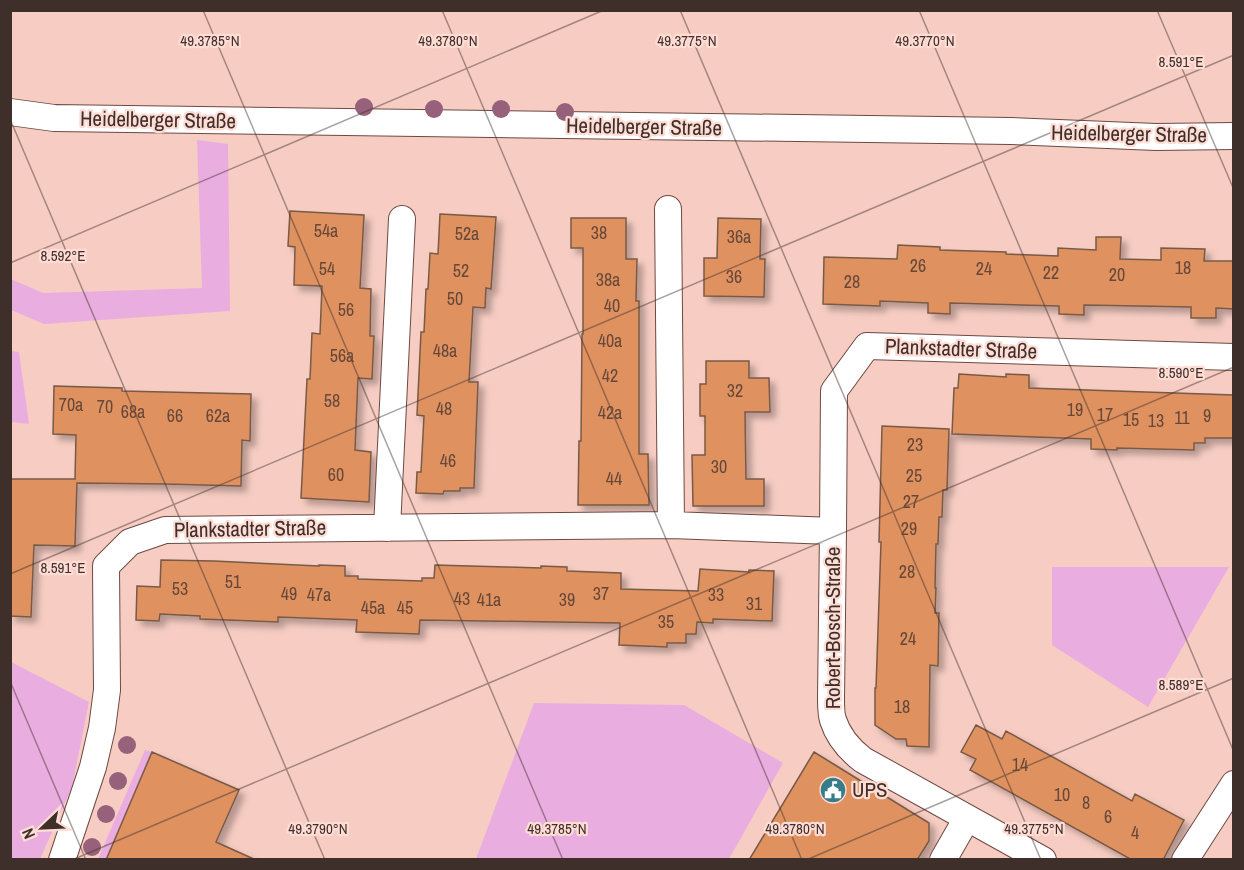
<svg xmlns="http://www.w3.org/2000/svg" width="1244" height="870" font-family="'Archivo Narrow',sans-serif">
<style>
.green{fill:#eaaddf}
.building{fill:#df9160;stroke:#795a47;stroke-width:1.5;filter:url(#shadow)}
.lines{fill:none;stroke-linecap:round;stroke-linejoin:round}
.minor-casing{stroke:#6d4942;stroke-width:28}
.minor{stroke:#fff;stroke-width:26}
.tree{fill:#97617c}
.ticks{fill:none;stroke:#3f2f2b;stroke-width:1.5;stroke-opacity:0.45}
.labels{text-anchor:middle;stroke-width:4.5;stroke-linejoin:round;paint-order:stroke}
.number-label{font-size:18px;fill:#674838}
.street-label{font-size:21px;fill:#3f2f2b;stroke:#ffdcd4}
.poi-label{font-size:21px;fill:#3f2f2b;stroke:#ffdcd4;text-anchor:start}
.ticks-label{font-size:15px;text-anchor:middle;fill:#3f2f2b;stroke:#ffdcd4;stroke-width:4.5;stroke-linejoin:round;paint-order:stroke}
</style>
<defs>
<filter id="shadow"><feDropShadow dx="5.5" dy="5.5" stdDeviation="3" flood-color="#0004"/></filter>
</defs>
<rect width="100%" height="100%" fill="#f7cdc3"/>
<path class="green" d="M 197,140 L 228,144 L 230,311 L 44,324 L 11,310 L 11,279 L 43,293 L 202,288 Z
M 11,351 L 19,352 L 29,424 L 11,422 Z
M 1052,567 L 1229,567 L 1148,707 L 1052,645 Z
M 11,662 L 89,702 L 72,787 L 40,859 L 11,859 Z
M 534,703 L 684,705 L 783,763 L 729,859 L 476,859 Z
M 145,750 L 152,752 L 106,859 L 98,859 Z"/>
<path class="building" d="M 290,211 L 364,215 L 360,288 L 371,289 L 370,336 L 374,336 L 372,379 L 358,378 L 355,450 L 371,452 L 369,502 L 301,498 L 307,379 L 310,379 L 312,333 L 320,334 L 322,286 L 294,285 L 295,247 L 288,246 Z
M 440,214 L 496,217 L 491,289 L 486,288 L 485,308 L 473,307 L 469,382 L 478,382 L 474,488 L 460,488 L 460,491 L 444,491 L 443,494 L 416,493 L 417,472 L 421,472 L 424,416 L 417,415 L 421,332 L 424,332 L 426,289 L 428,289 L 430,253 L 438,254 Z
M 571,218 L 626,218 L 626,259 L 637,259 L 636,301 L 639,301 L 639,454 L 648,454 L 649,505 L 578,505 L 579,441 L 581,441 L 582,334 L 583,334 L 583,248 L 571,248 Z
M 718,218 L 761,219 L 760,259 L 765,259 L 764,297 L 704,296 L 704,258 L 717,258 Z
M 1096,237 L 1121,237 L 1120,259 L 1161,260 L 1161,248 L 1205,249 L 1204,261 L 1233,261 L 1233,309 L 1216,308 L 1216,318 L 1191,318 L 1191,307 L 1084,305 L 1084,315 L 1059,314 L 1059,306 L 950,303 L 950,314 L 928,313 L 928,303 L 880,301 L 880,306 L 823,304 L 824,257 L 897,259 L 898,245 L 940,247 L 940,250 L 1006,252 L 1006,254 L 1058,256 L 1058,248 L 1096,250 Z
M 706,361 L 749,361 L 749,378 L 769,378 L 770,412 L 745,412 L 746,479 L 764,479 L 764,506 L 693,506 L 692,455 L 705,455 L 705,416 L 700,416 L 700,384 L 706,384 Z
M 959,374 L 1006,377 L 1006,374 L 1029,375 L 1029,388 L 1233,395 L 1233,438 L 1205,438 L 1205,443 L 1194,443 L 1194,450 L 1117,448 L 1117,450 L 1091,449 L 1091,439 L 952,434 L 954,388 L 958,388 Z
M 54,386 L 122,388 L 122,391 L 251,394 L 250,441 L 242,440 L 241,486 L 165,484 L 77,483 L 75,546 L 34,545 L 31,617 L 10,616 L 10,479 L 75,479 L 76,435 L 53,434 Z
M 882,426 L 949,429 L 947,490 L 943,490 L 942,517 L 939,517 L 938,544 L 936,544 L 935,588 L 936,588 L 935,613 L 939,613 L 938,666 L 930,665 L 929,747 L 907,746 L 906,739 L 896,739 L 875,725 L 875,688 L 876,688 L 881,542 L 879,542 Z
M 161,560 L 214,561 L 319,566 L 319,565 L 345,566 L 345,576 L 358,576 L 358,579 L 422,581 L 422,578 L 434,578 L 435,565 L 541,568 L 541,566 L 567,567 L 567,571 L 621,573 L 621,589 L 698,591 L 700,569 L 749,572 L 749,570 L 774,571 L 772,621 L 713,619 L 713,623 L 697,622 L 696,634 L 686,634 L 686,643 L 667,643 L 667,647 L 619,645 L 620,623 L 420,620 L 419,634 L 356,632 L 357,620 L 278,617 L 278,622 L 200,619 L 200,616 L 160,614 L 159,621 L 136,620 L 137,586 L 160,587 Z
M 976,725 L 1002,739 L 1006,731 L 1132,801 L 1135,794 L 1184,820 L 1163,860 L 1132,860 L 970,770 L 976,759 L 961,752 Z
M 152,752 L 239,790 L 216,842 L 256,860 L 106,860 Z
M 814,752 L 929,823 L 929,841 L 917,860 L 749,860 Z"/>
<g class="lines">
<defs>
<path id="minor" d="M 10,112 L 54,118 L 1011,131 L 1156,137 L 1234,136
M 668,209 L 671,525
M 387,528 L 402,219
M 833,531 L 831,699 C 831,706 831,714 833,720 C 838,736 850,750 863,760 L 1043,860
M 62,860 L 93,767 L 102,728 L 107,690 L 106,566 L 130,542 L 165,530 L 671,525 L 833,531 L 834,391 L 867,346 L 1234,357
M 943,860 L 967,818
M 1185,860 L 1234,784"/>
</defs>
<use href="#minor" class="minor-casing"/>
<use href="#minor" class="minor"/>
</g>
<g class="tree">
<circle cx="364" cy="107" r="9"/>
<circle cx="434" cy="109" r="9"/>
<circle cx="501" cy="109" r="9"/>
<circle cx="565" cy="112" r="9"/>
<circle cx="127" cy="745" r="9"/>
<circle cx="118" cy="781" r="9"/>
<circle cx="106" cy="814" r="9"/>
<circle cx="92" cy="847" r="9"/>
</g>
<path class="ticks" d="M 203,10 L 563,860M 442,10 L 802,860M 680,10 L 1041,860M 919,10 L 1234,752M 1157,10 L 1234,190M 10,119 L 325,860M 10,263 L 604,10M 10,574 L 1234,55M 10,681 L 86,860M 72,860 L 1234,367M 806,860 L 1234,678"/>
<defs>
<symbol id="civic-disc" viewBox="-11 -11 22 22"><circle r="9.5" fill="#367c89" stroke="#ffdcd4"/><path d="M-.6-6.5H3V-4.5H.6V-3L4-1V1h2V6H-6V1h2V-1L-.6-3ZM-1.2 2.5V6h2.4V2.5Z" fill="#fff"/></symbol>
</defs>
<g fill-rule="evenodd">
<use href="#civic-disc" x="818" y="775" width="30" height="30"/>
</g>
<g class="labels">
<g class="number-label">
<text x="326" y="237">54a</text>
<text x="599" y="239">38</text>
<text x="467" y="240">52a</text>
<text x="739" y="243">36a</text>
<text x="918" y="272">26</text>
<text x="1183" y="274">18</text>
<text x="327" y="275">54</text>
<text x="984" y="275">24</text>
<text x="461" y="277">52</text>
<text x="1051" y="279">22</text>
<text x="1117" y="281">20</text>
<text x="734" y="283">36</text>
<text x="608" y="286">38a</text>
<text x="852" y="288">28</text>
<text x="455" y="305">50</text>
<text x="612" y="312">40</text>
<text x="346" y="316">56</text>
<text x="610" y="347">40a</text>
<text x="445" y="357">48a</text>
<text x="342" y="362">56a</text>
<text x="610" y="382">42</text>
<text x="735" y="397">32</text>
<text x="332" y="407">58</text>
<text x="71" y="411">70a</text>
<text x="105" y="413">70</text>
<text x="444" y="415">48</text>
<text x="1075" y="416">19</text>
<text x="133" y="418">68a</text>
<text x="610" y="419">42a</text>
<text x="1105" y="421">17</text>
<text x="175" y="422">66</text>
<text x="218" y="422">62a</text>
<text x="1207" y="422">9</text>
<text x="1182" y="424">11</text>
<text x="1131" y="426">15</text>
<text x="1156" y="427">13</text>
<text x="915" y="451">23</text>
<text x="448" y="467">46</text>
<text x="719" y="473">30</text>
<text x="336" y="481">60</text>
<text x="914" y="482">25</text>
<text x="614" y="485">44</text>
<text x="911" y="508">27</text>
<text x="909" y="535">29</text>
<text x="907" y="578">28</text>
<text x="233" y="588">51</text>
<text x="180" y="595">53</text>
<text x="289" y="600">49</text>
<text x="601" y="600">37</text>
<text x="319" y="601">47a</text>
<text x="716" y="601">33</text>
<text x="462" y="605">43</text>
<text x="489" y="606">41a</text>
<text x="567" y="606">39</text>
<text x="754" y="610">31</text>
<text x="373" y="614">45a</text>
<text x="405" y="614">45</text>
<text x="666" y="628">35</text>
<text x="908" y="645">24</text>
<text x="902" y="713">18</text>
<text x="1020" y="771">14</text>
<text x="1062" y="801">10</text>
<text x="1086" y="809">8</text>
<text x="1108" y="823">6</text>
<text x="1135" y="839">4</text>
</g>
<g class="street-label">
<text transform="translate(158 120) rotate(1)" y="7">Heidelberger Straße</text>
<text transform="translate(644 127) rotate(1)" y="7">Heidelberger Straße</text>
<text transform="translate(1129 134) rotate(1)" y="7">Heidelberger Straße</text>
<text transform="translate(961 349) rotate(2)" y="7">Plankstadter Straße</text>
<text transform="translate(250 529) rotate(-1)" y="7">Plankstadter Straße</text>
<text transform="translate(833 628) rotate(-90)" y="7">Robert-Bosch-Straße</text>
</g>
<g class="poi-label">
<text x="852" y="797">UPS</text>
</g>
</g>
<g class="ticks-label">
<text x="210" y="46">49.3785°N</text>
<text x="448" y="46">49.3780°N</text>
<text x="687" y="46">49.3775°N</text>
<text x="925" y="46">49.3770°N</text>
<text x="1181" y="67">8.591°E</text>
<text x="63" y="261">8.592°E</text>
<text x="1181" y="378">8.590°E</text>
<text x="63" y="573">8.591°E</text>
<text x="1181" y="690">8.589°E</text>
<text x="318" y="834">49.3790°N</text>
<text x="557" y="834">49.3785°N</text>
<text x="795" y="834">49.3780°N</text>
<text x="1034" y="834">49.3775°N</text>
</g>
<rect width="1244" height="870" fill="none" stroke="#3f2f2b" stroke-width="24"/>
<g transform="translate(42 828) rotate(247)" stroke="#ffdcd4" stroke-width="4.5" paint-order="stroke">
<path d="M0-4.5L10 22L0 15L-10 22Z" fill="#3f2f2b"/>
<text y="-9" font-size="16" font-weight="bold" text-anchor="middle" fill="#3f2f2b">N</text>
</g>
</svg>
